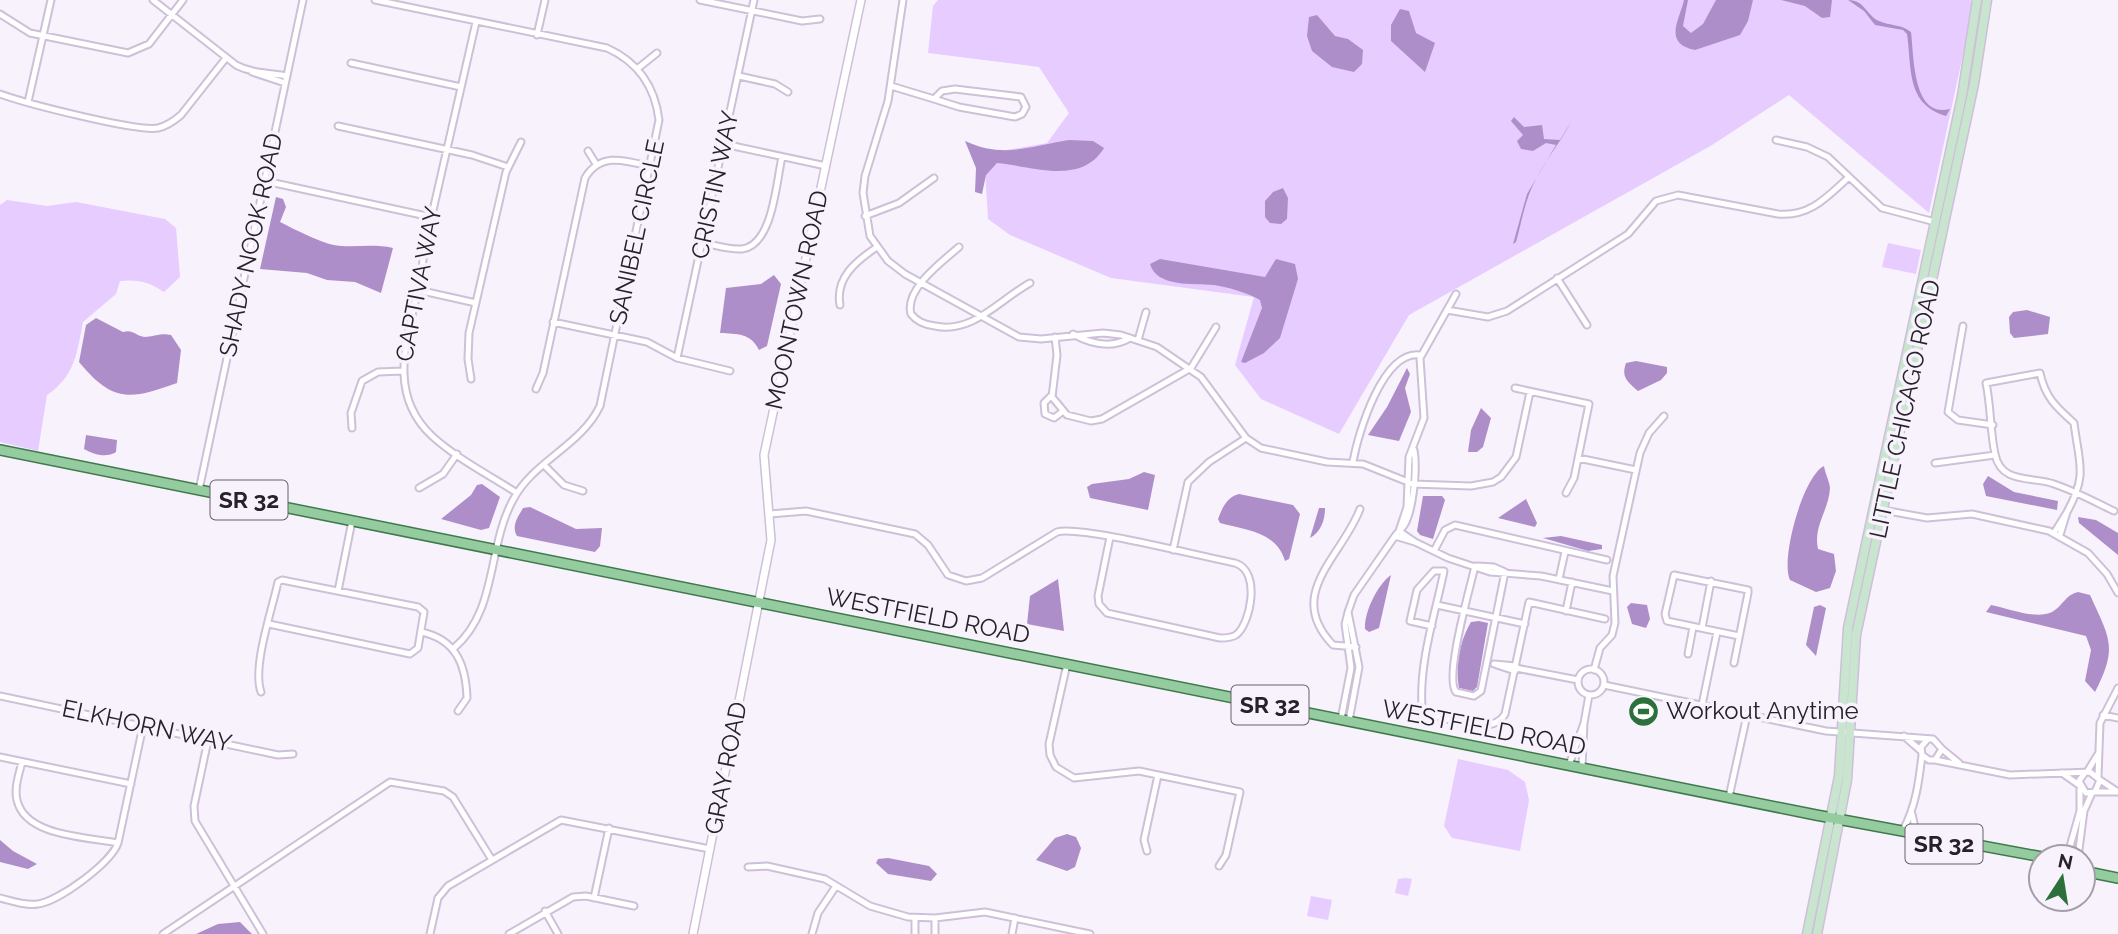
<svg xmlns="http://www.w3.org/2000/svg" width="2118" height="934" font-family="Raleway,sans-serif">
<style>
.green{fill:#e7ccff}
.water{fill:#ae8ec9}
.lines{fill:none;stroke-linecap:round;stroke-linejoin:round}
.minor-casing{stroke:#cdc0d8;stroke-width:9}
.tertiary-casing{stroke:#cdc0d8;stroke-width:10}
.secondary-casing{stroke:#cdc0d8;stroke-width:11}
.primary-casing{stroke:#3f794c;stroke-width:12}
.minor{stroke:#fff;stroke-width:5}
.tertiary{stroke:#fff;stroke-width:7}
.secondary{stroke:#c9e5cf;stroke-width:8}
.primary{stroke:#94cb9f;stroke-width:9}
.labels{text-anchor:middle;stroke-width:7;stroke-linejoin:round;paint-order:stroke}
.shield{fill:#f8f2fd;stroke:#656069;stroke-width:2}
.shield-label{font-size:23px;font-weight:bold;fill:#26212a}
.street-label{font-size:24px;fill:#26212a;stroke:#f8f2fd}
.poi-label{font-size:24px;fill:#26212a;stroke:#f8f2fd;text-anchor:start}
</style>
<rect width="100%" height="100%" fill="#f8f2fd"/>
<path class="green" d="M 938,0 L 1970,0 L 1974,3 L 1929,213 L 1789,95 L 1712,145 L 1409,315 L 1339,434 L 1261,399 L 1235,365 L 1254,297 L 1111,278 L 1010,235 L 988,219 L 984,154 L 1047,143 L 1069,113 L 1039,67 L 928,53 L 933,6 Z
M 7,200 L 47,206 L 76,202 L 165,219 L 176,228 L 180,277 L 164,292 C 149,282 138,279 120,281 L 116,294 L 83,322 C 77,353 75,376 47,395 L 38,451 L 0,442 L 0,205 Z
M 1888,243 L 1921,250 L 1916,274 L 1882,267 Z
M 1458,759 L 1508,770 L 1525,782 L 1529,800 L 1520,851 L 1452,838 L 1444,826 Z
M 1406,878 L 1412,879 L 1408,896 L 1395,893 L 1398,879 Z
M 1311,896 L 1332,900 L 1328,920 L 1307,916 Z"/>
<path class="water" d="M 1684,0 L 1688,0 L 1683,26 L 1691,33 L 1703,24 L 1716,0 L 1753,0 L 1748,21 L 1740,35 L 1695,50 C 1662,43 1680,19 1684,0 Z
M 1781,0 L 1832,0 L 1830,17 L 1822,18 L 1805,6 Z
M 1848,0 C 1865,0 1867,16 1879,21 C 1890,26 1901,24 1911,32 C 1914,54 1912,119 1950,109 L 1946,116 C 1906,104 1912,69 1907,34 L 1903,30 L 1875,25 L 1864,11 Z
M 1400,9 L 1409,11 L 1416,33 L 1435,43 L 1425,72 L 1391,41 L 1391,25 Z
M 1317,15 L 1335,36 L 1348,39 L 1363,50 L 1362,64 L 1354,72 L 1332,67 L 1312,51 L 1307,36 L 1309,17 Z
M 1514,117 L 1524,127 L 1542,125 L 1544,139 L 1560,140 L 1571,122 C 1561,142 1546,159 1536,179 C 1525,199 1522,221 1516,242 L 1513,244 L 1527,194 L 1556,145 L 1546,143 L 1533,151 L 1521,149 L 1517,141 L 1523,135 L 1511,121 Z
M 1069,140 L 1093,141 L 1104,148 C 1081,186 1032,166 997,163 L 986,175 L 982,194 L 975,192 L 976,168 L 965,141 C 1004,159 1030,146 1069,140 Z
M 1283,188 L 1288,198 L 1287,219 L 1281,224 L 1270,223 L 1265,217 L 1265,201 L 1273,192 Z
M 276,197 L 283,199 L 286,207 L 280,222 C 296,230 326,246 342,246 C 360,247 375,244 393,248 L 381,293 L 355,282 L 327,280 L 307,273 L 260,269 Z
M 1160,259 L 1265,277 L 1276,259 L 1295,264 L 1298,279 L 1280,338 L 1264,353 L 1245,363 L 1241,362 L 1262,308 L 1260,300 C 1248,293 1228,287 1214,285 C 1194,283 1157,288 1150,264 Z
M 774,275 L 781,284 L 767,346 L 759,350 C 751,333 737,334 720,333 L 726,288 L 761,284 Z
M 2027,310 L 2050,317 L 2048,334 L 2014,338 L 2010,333 L 2009,317 L 2013,312 Z
M 96,318 L 123,332 C 134,329 136,337 146,337 C 156,336 161,333 171,335 L 181,350 L 177,383 C 130,400 113,403 79,362 L 86,325 Z
M 1636,361 L 1667,367 L 1667,373 L 1661,380 L 1638,391 C 1627,381 1621,377 1626,363 Z
M 1407,368 L 1410,374 L 1405,388 L 1411,412 L 1399,441 L 1368,435 L 1387,407 Z
M 1481,408 L 1491,418 L 1483,447 L 1477,452 L 1468,452 L 1471,430 Z
M 86,435 L 117,440 L 116,452 C 107,458 94,455 84,449 Z
M 1824,466 C 1825,473 1830,483 1830,488 C 1829,510 1813,526 1818,549 L 1834,554 L 1836,571 L 1830,588 L 1816,592 L 1790,580 C 1780,560 1803,476 1824,466 Z
M 1144,472 L 1155,475 L 1148,510 L 1090,498 L 1087,487 L 1092,484 L 1129,479 Z
M 1988,476 L 2014,492 L 2058,501 L 2057,510 L 1986,496 L 1983,484 Z
M 482,484 L 500,497 L 489,528 L 481,530 L 441,519 L 471,495 L 477,485 Z
M 1239,494 L 1293,505 L 1300,514 L 1289,559 L 1285,561 C 1276,531 1245,530 1220,523 L 1218,519 C 1222,508 1227,497 1239,494 Z
M 1423,496 L 1442,496 L 1445,500 L 1433,539 L 1420,535 L 1417,531 Z
M 1526,499 L 1537,523 L 1535,527 L 1498,518 Z
M 530,507 L 576,529 L 602,528 L 600,546 L 595,552 L 517,536 C 511,526 518,517 523,508 Z
M 1319,508 L 1325,508 C 1325,520 1321,532 1310,538 Z
M 2078,517 L 2096,520 L 2118,533 L 2118,555 L 2079,523 Z
M 1561,536 L 1602,545 L 1602,549 L 1588,551 L 1543,538 Z
M 1391,575 L 1379,628 L 1369,632 L 1365,629 C 1364,613 1377,585 1391,575 Z
M 1058,579 L 1064,631 L 1027,624 L 1030,596 Z
M 2078,592 L 2090,595 C 2110,639 2118,647 2095,692 L 2085,681 L 2091,650 L 2086,636 L 1986,612 L 1991,605 C 2008,608 2035,620 2052,612 C 2063,606 2065,595 2078,592 Z
M 1631,603 L 1647,605 L 1650,619 L 1646,628 L 1632,624 L 1627,607 Z
M 1820,605 L 1826,608 L 1816,656 L 1806,645 L 1814,607 Z
M 1479,621 L 1488,623 L 1477,687 L 1473,691 L 1459,688 C 1455,666 1460,640 1471,622 Z
M 1067,834 L 1076,837 L 1081,848 L 1075,867 L 1067,871 L 1036,860 L 1055,838 Z
M 0,840 L 13,851 L 37,864 L 28,869 L 0,862 Z
M 888,858 L 929,866 L 937,874 L 931,881 L 888,874 L 876,863 L 878,859 Z
M 240,922 L 252,934 L 196,934 L 218,924 Z"/>
<g class="lines">
<defs>
<path id="minor" d="M 153,0 L 236,65 C 251,73 269,73 287,76
M 375,0 L 607,48 C 638,62 655,87 659,120 L 600,406 C 581,446 533,461 513,500 C 487,547 498,611 454,648
M 700,0 L 802,21 L 820,19
M 903,0 L 888,101 L 865,176 L 863,193 L 870,236 L 888,261 L 905,274 L 1019,337 L 1041,339 L 1103,333 L 1121,335 L 1157,347 L 1201,377 L 1246,438 L 1261,448 L 1327,462 L 1363,464 L 1413,484 L 1471,486 L 1493,482 L 1501,477 L 1516,457 L 1530,392
M 0,14 L 30,33 L 128,53 L 149,44 L 183,0
M 476,22 L 426,241 C 423,257 422,273 418,289 C 407,340 387,394 432,436 C 456,458 489,475 517,493
M 537,35 L 545,0
M 351,63 L 461,87
M 637,69 L 657,53
M 252,72 L 285,83
M 739,76 L 775,84 L 788,92
M 891,86 L 934,99
M 955,89 L 1021,97 L 1026,107 L 1022,114 L 1015,117 L 959,107 L 934,99 L 942,91 Z
M 0,94 C 25,103 136,132 158,128 C 167,126 174,121 181,115 L 226,58
M 28,102 L 51,0
M 338,126 L 472,155 L 508,167
M 1776,140 L 1807,147 L 1828,157 L 1882,208 L 1935,222
M 724,144 L 826,166
M 588,151 L 596,164
M 265,181 L 431,217
M 865,216 L 899,203 L 934,178
M 703,243 C 715,245 729,250 742,249 C 773,245 776,183 782,157
M 959,247 C 943,261 904,289 911,314 C 917,322 926,325 935,326 C 973,334 999,300 1030,283
M 1557,278 L 1587,325
M 418,290 L 476,303
M 840,305 C 835,278 856,261 877,247
M 1447,310 L 1488,317 L 1507,311 L 1628,234 L 1656,201 L 1678,195 L 1778,214 C 1810,217 1827,197 1849,177
M 553,322 L 647,342 L 677,358 L 730,371
M 1963,326 L 1948,412 L 1958,420 L 1993,425
M 1073,334 C 1091,344 1111,349 1130,338
M 1055,337 L 1057,355 L 1052,397 L 1067,415 L 1091,421 L 1102,419 L 1191,368 L 1216,327
M 1138,340 L 1146,312
M 677,358 L 754,0
M 471,379 L 468,359 L 469,333 L 506,172 L 521,142
M 1515,388 L 1589,404 L 1574,478 L 1566,493
M 536,389 L 543,373 L 585,178 C 601,151 627,161 652,167
M 1052,395 L 1044,403 L 1045,414 L 1054,418 L 1062,412
M 352,428 L 351,413 L 362,381 L 378,372 L 403,371
M 1414,450 C 1417,466 1414,521 1399,531 L 1407,507 L 1409,457 L 1424,418 L 1420,358 L 1456,294
M 1578,458 L 1636,470
M 1353,462 C 1358,433 1383,350 1420,355
M 1935,463 L 1995,455
M 544,465 L 564,485 L 583,491
M 419,488 L 443,474 L 457,454
M 199,490 L 303,0
M 1883,510 L 1927,518 L 1972,514 L 2049,531 L 2088,553 L 2107,574 L 2118,593
M 2067,512 C 2088,474 2079,464 2074,423 C 2056,407 2045,397 2040,373 L 1986,383 C 1991,406 1990,431 1995,454 C 2001,485 2033,476 2054,484 C 2075,491 2095,502 2114,511
M 770,514 L 806,511 L 915,534 L 928,545 L 948,575 L 966,581 L 982,578 L 1057,532 C 1079,525 1203,557 1235,563 C 1262,571 1250,625 1236,635 C 1231,638 1225,638 1220,638 L 1107,613 L 1099,604 L 1098,596 L 1110,537
M 2054,533 L 2067,512 L 2060,535
M 1415,542 L 1448,558 L 1490,572 L 1541,576 L 1613,591
M 1173,550 L 1188,482 L 1209,462 L 1246,438
M 1434,551 L 1445,530 L 1455,525 L 1607,560
M 1475,566 C 1470,588 1444,678 1456,692 L 1474,696 L 1481,691 L 1505,572
M 1478,566 L 1494,567 L 1505,572
M 1559,579 L 1565,552
M 338,591 L 352,521
M 1437,605 L 1525,624
M 1566,611 L 1572,582
M 1348,612 L 1354,595 L 1395,536 L 1399,531 L 1415,542 L 1395,536
M 1432,626 L 1410,621 L 1417,590 L 1434,571 L 1444,571 C 1435,615 1419,662 1422,707 L 1428,714 C 1450,719 1492,737 1505,714 L 1529,602 L 1605,619
M 1702,628 L 1711,581
M 421,632 C 456,639 466,665 467,698 L 458,711
M 1356,647 L 1333,645 C 1284,594 1342,557 1360,509
M 1688,654 L 1693,627
M 1734,663 L 1748,593 L 1748,590 L 1674,575 L 1665,614 L 1667,621 L 1739,636
M 1067,664 L 1049,744 L 1050,755 L 1056,767 L 1074,778 L 1139,771 L 1240,792 L 1226,855 L 1219,866
M 1516,668 L 1578,680
M1578 682a13 13 0 1 1 26 0a13 13 0 1 1-26 0Z
M 1594,670 L 1600,648 L 1612,635 L 1615,623 L 1613,576 L 1640,453 L 1649,433 L 1664,416
M 1515,671 L 1494,664 L 1516,666
M 1604,685 L 1826,731 L 1933,739 L 1942,749 L 1935,760 L 1929,760 L 1922,755 L 1921,747 L 1927,740
M 261,692 C 252,667 272,610 278,582 L 282,580 L 418,607 L 424,612 L 418,648 L 410,654 L 269,624
M 0,696 L 278,755 L 293,754
M 1702,705 L 1717,632
M 2103,715 L 2118,718
M 1341,719 L 1351,668 L 1345,624 L 1348,612 L 1359,667 L 1349,721
M 1584,723 L 1589,695
M 1904,736 L 1920,750
M 208,740 L 194,806 L 195,821 L 263,934
M 1942,749 L 1959,763
M 0,757 L 131,784
M 1935,760 L 2010,775 L 2090,772 L 2100,780 L 2095,792 L 2086,793 L 2079,781 L 2084,774
M 22,762 C 19,774 14,788 17,800 C 25,837 89,837 118,843
M 1569,765 L 1584,723 L 1582,767
M 2087,772 L 2098,754
M 2062,773 L 2079,785
M 2098,777 L 2100,723 L 2118,688
M 2100,780 L 2118,792
M 2095,792 L 2118,792
M 1729,797 L 1747,715
M 1912,814 L 1916,832
M 1903,830 C 1916,806 1919,781 1922,755
M 1147,851 L 1144,840 L 1158,775
M 2067,857 L 2080,811 L 2080,789
M 2078,857 L 2084,811 L 2092,793
M 748,867 L 767,866 L 825,879 L 870,906 L 908,917 L 935,918 L 985,912 L 1090,934
M 0,898 C 12,901 25,906 38,904 C 59,901 111,863 118,843 L 143,726
M 594,898 L 609,828
M 545,911 L 558,934
M 163,934 L 390,782 L 444,791 L 453,797 L 492,860
M 430,934 L 438,898 L 448,886 L 561,820 L 710,849
M 509,934 L 573,897 L 586,896 L 634,906
M 812,934 L 818,913 L 836,886
M 915,934 L 915,918
M 935,934 L 935,918
M 1012,934 L 1015,918"/>
<path id="tertiary" d="M 693,934 L 771,540 L 764,455 L 861,0"/>
<path id="secondary" d="M 1807,934 L 1839,776 L 1848,628 L 1962,96 L 1977,0
M 1817,934 L 1847,780 L 1856,635 L 1974,84 L 1987,0"/>
<path id="primary" d="M 0,450 L 1816,815 L 2042,857
M 2083,871 L 2118,878"/>
</defs>
<use href="#minor" class="minor-casing"/>
<use href="#tertiary" class="tertiary-casing"/>
<use href="#secondary" class="secondary-casing"/>
<use href="#primary" class="primary-casing"/>
<use href="#minor" class="minor"/>
<use href="#tertiary" class="tertiary"/>
<use href="#secondary" class="secondary"/>
<use href="#primary" class="primary"/>
</g>
<defs>
<symbol id="stadium-disc" viewBox="-11 -11 22 22"><circle r="9.5" fill="#2c703b" stroke="#f8f2fd"/><path d="M0-5a6.5 5 0 1 0 0 10a6.5 5 0 1 0 0-10ZM-3.5-1.8h7v3.6h-7Z" fill="#fff"/></symbol>
</defs>
<g fill-rule="evenodd">
<use href="#stadium-disc" x="1626" y="694" width="35" height="35"/>
</g>
<g class="labels">
<g class="shield">
<rect x="210.5" y="480.5" width="77" height="39" rx="5"/>
<rect x="1231.5" y="685.5" width="77" height="39" rx="5"/>
<rect x="1905.5" y="824.5" width="77" height="39" rx="5"/>
</g>
<g class="shield-label">
<text x="249" y="508">SR 32</text>
<text x="1270" y="713">SR 32</text>
<text x="1944" y="852">SR 32</text>
</g>
<g class="street-label">
<text transform="translate(715 185) rotate(-78)" y="8">CRISTIN WAY</text>
<text transform="translate(637 232) rotate(-78)" y="8">SANIBEL CIRCLE</text>
<text transform="translate(251 245) rotate(-78)" y="8">SHADY NOOK ROAD</text>
<text transform="translate(419 284) rotate(-79)" y="8">CAPTIVA WAY</text>
<text transform="translate(797 300) rotate(-78)" y="8">MOONTOWN ROAD</text>
<text transform="translate(1905 409) rotate(-78)" y="8">LITTLE CHICAGO ROAD</text>
<text transform="translate(928 616) rotate(11)" y="8">WESTFIELD ROAD</text>
<text transform="translate(147 726) rotate(12)" y="8">ELKHORN WAY</text>
<text transform="translate(1484 728) rotate(11)" y="8">WESTFIELD ROAD</text>
<text transform="translate(726 768) rotate(-79)" y="8">GRAY ROAD</text>
</g>
<g class="poi-label">
<text x="1666" y="719">Workout Anytime</text>
</g>
</g>
<g transform="translate(2062 878) rotate(12)"><circle r="33" fill="#f8f2fd" stroke="#a49ea9" stroke-width="2"/>
<path d="M0-5L12 26L0 18L-12 26Z" fill="#2c703b"/>
<text y="-10" font-size="19" font-weight="bold" text-anchor="middle" fill="#26212a">N</text>
</g>
</svg>
